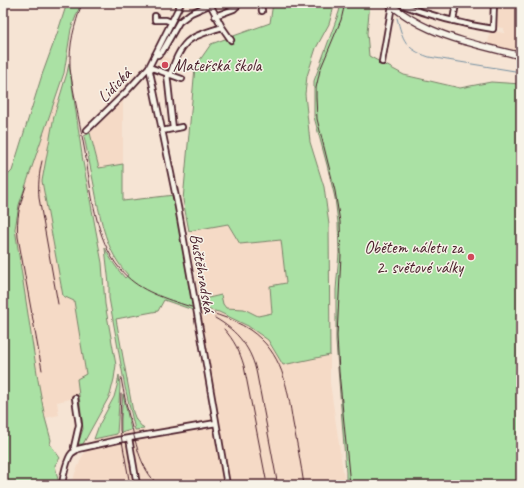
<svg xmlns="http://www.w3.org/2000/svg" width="524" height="488" font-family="Caveat,sans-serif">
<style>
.built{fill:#f5dac6}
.green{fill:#aae1a4;stroke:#7a8068}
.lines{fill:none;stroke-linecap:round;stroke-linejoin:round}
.stream{stroke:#7590a2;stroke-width:1}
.minor-casing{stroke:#4a1f2b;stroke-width:8}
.major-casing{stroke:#4a1f2b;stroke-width:8}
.minor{stroke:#f7f3e8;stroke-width:4.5}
.major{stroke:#f7f3e8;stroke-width:5.5}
.rail{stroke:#4a1f2b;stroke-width:1}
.minor-bridge-casing{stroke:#4a1f2b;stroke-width:8;stroke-linecap:butt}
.minor-bridge{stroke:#f7f3e8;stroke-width:4.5}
.poi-dot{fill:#d1495b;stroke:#f7f3e8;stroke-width:1.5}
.labels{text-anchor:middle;stroke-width:3;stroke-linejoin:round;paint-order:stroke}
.poi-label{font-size:17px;fill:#4a1f2b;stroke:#f7f3e8;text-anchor:start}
.street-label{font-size:17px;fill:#4a1f2b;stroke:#f7f3e8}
</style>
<rect width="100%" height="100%" fill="#f6e4d4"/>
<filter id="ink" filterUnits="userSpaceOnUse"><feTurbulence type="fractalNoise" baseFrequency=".025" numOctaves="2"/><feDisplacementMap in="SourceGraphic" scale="8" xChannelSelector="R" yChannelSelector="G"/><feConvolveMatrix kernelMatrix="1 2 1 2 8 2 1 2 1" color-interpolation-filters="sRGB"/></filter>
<g filter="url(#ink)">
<path class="built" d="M 496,3 L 521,3 L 521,54 L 488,44 L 490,31 L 504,33 L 504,28 L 495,27 Z
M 162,55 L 173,61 L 169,72 L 156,67 Z
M 55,99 L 58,100 L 54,116 L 42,181 L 63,295 L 74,301 L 86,374 L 77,379 L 79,397 L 57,402 L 59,415 L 45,418 L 38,380 L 15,229 L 19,205 Z
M 123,99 L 123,164 L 99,168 L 90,133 Z
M 228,224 L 240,244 L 281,240 L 286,283 L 270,287 L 272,313 L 258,316 L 244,309 L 226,308 L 223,304 L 221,295 L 200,300 L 189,231 Z
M 201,308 L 219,312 L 248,326 L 268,340 L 283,365 L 330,355 L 330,383 L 345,485 L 72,485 L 75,473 L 82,457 L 94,439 L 135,430 L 149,430 L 211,419 L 212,417 L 193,310 Z"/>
<path class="green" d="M 67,3 L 81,3 L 71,29 L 64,73 L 19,205 L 15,229 L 38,380 L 45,418 L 51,440 L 50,444 L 60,458 L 55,465 L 59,485 L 3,485 L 3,177 L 7,176 L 12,171 L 42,75 L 58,31 Z
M 273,3 L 335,3 L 329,24 L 316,48 L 307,76 L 305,94 L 310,142 L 324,187 L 329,225 L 330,355 L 283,365 L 268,340 L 248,326 L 219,312 L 201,308 L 200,300 L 221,295 L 223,304 L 226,308 L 244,309 L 258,316 L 272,313 L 270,286 L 286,283 L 281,240 L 240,244 L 228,224 L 189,231 L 183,200 L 195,67 L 211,44 L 270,23 Z
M 341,3 L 370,3 L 367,33 L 369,56 L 404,75 L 460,88 L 491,82 L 521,84 L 521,485 L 346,485 L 346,472 L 336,342 L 336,290 L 339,253 L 338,223 L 335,198 L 327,165 L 314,117 L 314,81 L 322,59 L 339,12 Z
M 69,63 L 83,162 L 102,263 L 105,304 L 116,365 L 114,379 L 110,395 L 83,444 L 78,444 L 83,429 L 77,379 L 86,374 L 74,301 L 63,296 L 42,181 L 54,116 L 67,73 Z
M 90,133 L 99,168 L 123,164 L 123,201 L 174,195 L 194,305 L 193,310 L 164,300 L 158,311 L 116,319 L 133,412 L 136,420 L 144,429 L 135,430 L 125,387 L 109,298 L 109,284 L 105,248 C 110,259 117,269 125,278 L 128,275 C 106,251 101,222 95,190 C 91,172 88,154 84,136 Z
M 119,375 L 120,387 L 117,434 L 94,439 L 99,425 L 114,397 L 117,386 Z
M 123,394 L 131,430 L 121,433 L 121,419 Z"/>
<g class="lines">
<path class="stream" d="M 397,18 C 403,40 405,49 429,57 L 521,72"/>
<defs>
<path id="minor" d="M 261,3 L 262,11
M 397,3 C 428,15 460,24 493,29 L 494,3
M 155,16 L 155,20 L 166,20 L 171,22
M 215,16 L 234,9 L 240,3
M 453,21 L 456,3
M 155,55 L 158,55 L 162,52 L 179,22 L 191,13 L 209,5 L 211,6 L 222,27 L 231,40
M 382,62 L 392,5
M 149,67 L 178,207 L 195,302
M 149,67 L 182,79
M 167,74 L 173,129
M 170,75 C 174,64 178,51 187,42 C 195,34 212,31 222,27
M 87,130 L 125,93 L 149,67 L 181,3
M 162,131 L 182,127
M 202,341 L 227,485
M 75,398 L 79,425 L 74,447 L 75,451
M 129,438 L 137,485
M 62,485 C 63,477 67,458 72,453 C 74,452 76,450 78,449 L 118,440 L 216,423"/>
<path id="major" d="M 388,3 C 401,13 414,22 430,29 C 459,42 491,48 521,56"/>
</defs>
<use href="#minor" class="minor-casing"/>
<use href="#major" class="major-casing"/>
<use href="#minor" class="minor"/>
<use href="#major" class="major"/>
<path class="rail" d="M 82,3 C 74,27 69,43 70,69 C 74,97 80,124 85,152 C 91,190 95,239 120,269 C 137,290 161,297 185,305 C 207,312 231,317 250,330 C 283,353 287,386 293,423 C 297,443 301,464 304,485
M 345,3 L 341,20 L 320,70 L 316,88 L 316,97 L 317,119 L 335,191 L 340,222 L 341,255 L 337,336 L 339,372 L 350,485
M 42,161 C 39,173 38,186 39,198 L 58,304
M 26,186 C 20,204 16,218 18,237 L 42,370
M 215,318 C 238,331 252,349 257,375 L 277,481
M 224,329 C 234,340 240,352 244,366 L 266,479
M 121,378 C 124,394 127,409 131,424 C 137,447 140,467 158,485
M 121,394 L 120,418 L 120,430 L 130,485"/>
<defs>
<path id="minor-bridge" d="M 195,302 L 202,341"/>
</defs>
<use href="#minor-bridge" class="minor-bridge-casing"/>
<use href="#minor-bridge" class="minor-bridge"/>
</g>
</g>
<g class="poi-dot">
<circle cx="165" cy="65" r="4"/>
<circle cx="471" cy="257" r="4"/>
</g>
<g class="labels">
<g class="poi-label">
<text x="173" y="71">Mateřská škola</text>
<text x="463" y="253" text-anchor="end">Obětem náletu za<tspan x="463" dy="20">2. světové války</tspan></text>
</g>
<g class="street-label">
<text transform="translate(114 85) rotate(-46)" y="6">Lidická</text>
<text transform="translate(203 273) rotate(80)" y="6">Buštěhradská</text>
</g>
</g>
<rect width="524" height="488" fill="none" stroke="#f7f3e8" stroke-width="16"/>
<rect x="8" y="8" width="508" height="472" fill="none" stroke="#4a1f2b" stroke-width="1.5" filter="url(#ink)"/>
</svg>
